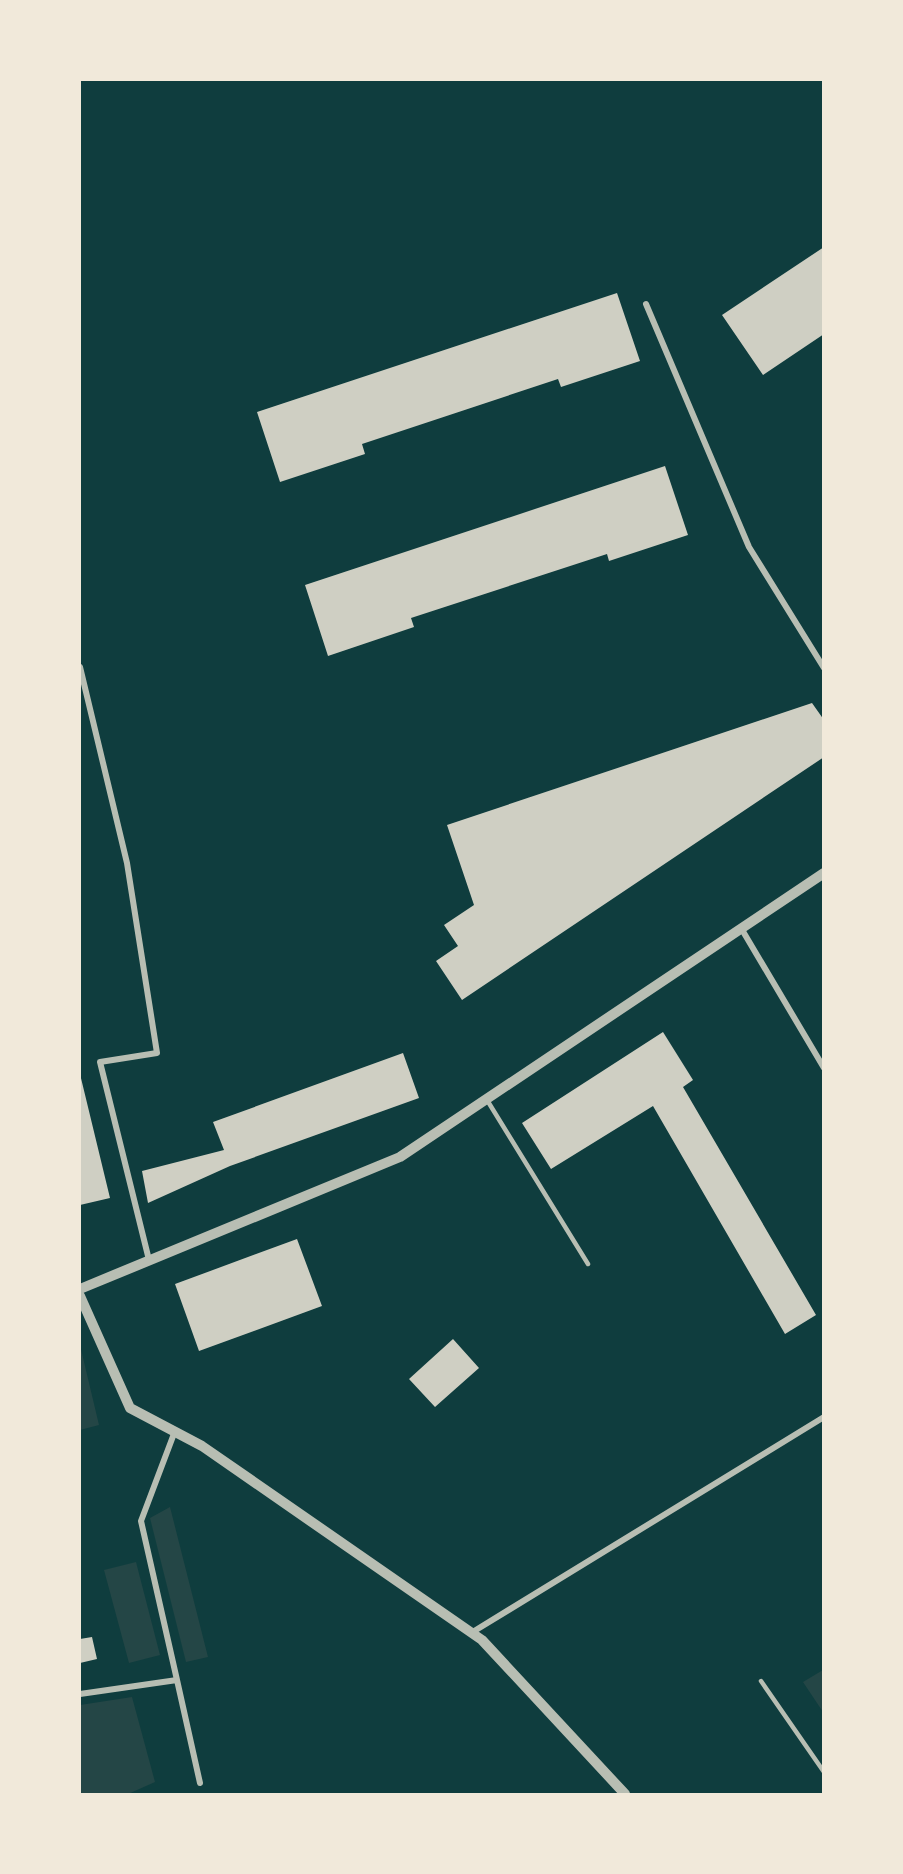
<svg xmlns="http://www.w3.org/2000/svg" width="903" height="1874" font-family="Commissioner,sans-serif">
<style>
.green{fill:#244646}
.building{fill:#cfcfc3}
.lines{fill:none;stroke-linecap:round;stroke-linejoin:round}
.service{stroke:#b8beb3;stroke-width:4.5}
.minor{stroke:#b8beb3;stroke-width:6}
.tertiary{stroke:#b8beb3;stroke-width:10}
</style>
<rect width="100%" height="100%" fill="#0f3d3e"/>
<path class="green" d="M 80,1345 L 99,1425 L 80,1430 Z
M 170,1507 L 208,1657 L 186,1662 L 150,1518 Z
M 136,1562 L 160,1655 L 129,1663 L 104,1570 Z
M 823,1670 L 823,1712 L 803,1682 Z
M 132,1697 L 155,1782 L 128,1794 L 80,1794 L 80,1705 Z"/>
<path class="building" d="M 824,247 L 824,334 L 763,375 L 722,315 Z
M 617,293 L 640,361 L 561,387 L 558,379 L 362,444 L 365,454 L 280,482 L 257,412 Z
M 665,466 L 688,535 L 609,561 L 607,554 L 411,618 L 414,627 L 328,656 L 305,585 Z
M 812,703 L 824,720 L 824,757 L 462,1000 L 436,961 L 458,946 L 444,925 L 474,905 L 447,825 Z
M 663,1032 L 693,1080 L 683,1087 L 816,1315 L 785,1334 L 653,1106 L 551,1169 L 522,1123 Z
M 403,1053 L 419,1098 L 230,1166 L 148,1203 L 142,1171 L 224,1150 L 213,1122 Z
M 80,1074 L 110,1198 L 80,1205 Z
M 297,1239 L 322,1306 L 199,1351 L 175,1284 Z
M 453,1339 L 479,1368 L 435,1407 L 409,1379 Z
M 92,1637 L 97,1659 L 80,1663 L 80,1639 Z"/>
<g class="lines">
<path class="service" d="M 487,1100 L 588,1264
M 761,1681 L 824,1772"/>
<path class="minor" d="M 646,304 L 749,547 L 824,668
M 80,667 L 127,863 L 157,1053 L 100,1062 L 149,1260
M 741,928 L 824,1068
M 471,1633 L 824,1417
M 177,1680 L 200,1783
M 80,1694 L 177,1680 L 141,1521 L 175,1431"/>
<path class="tertiary" d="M 80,1289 L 400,1157 L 824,873
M 80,1296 L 130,1408 L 202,1446 L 482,1640 L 625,1794"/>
</g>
<rect width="903" height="1874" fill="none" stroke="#f1e9da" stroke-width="162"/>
</svg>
